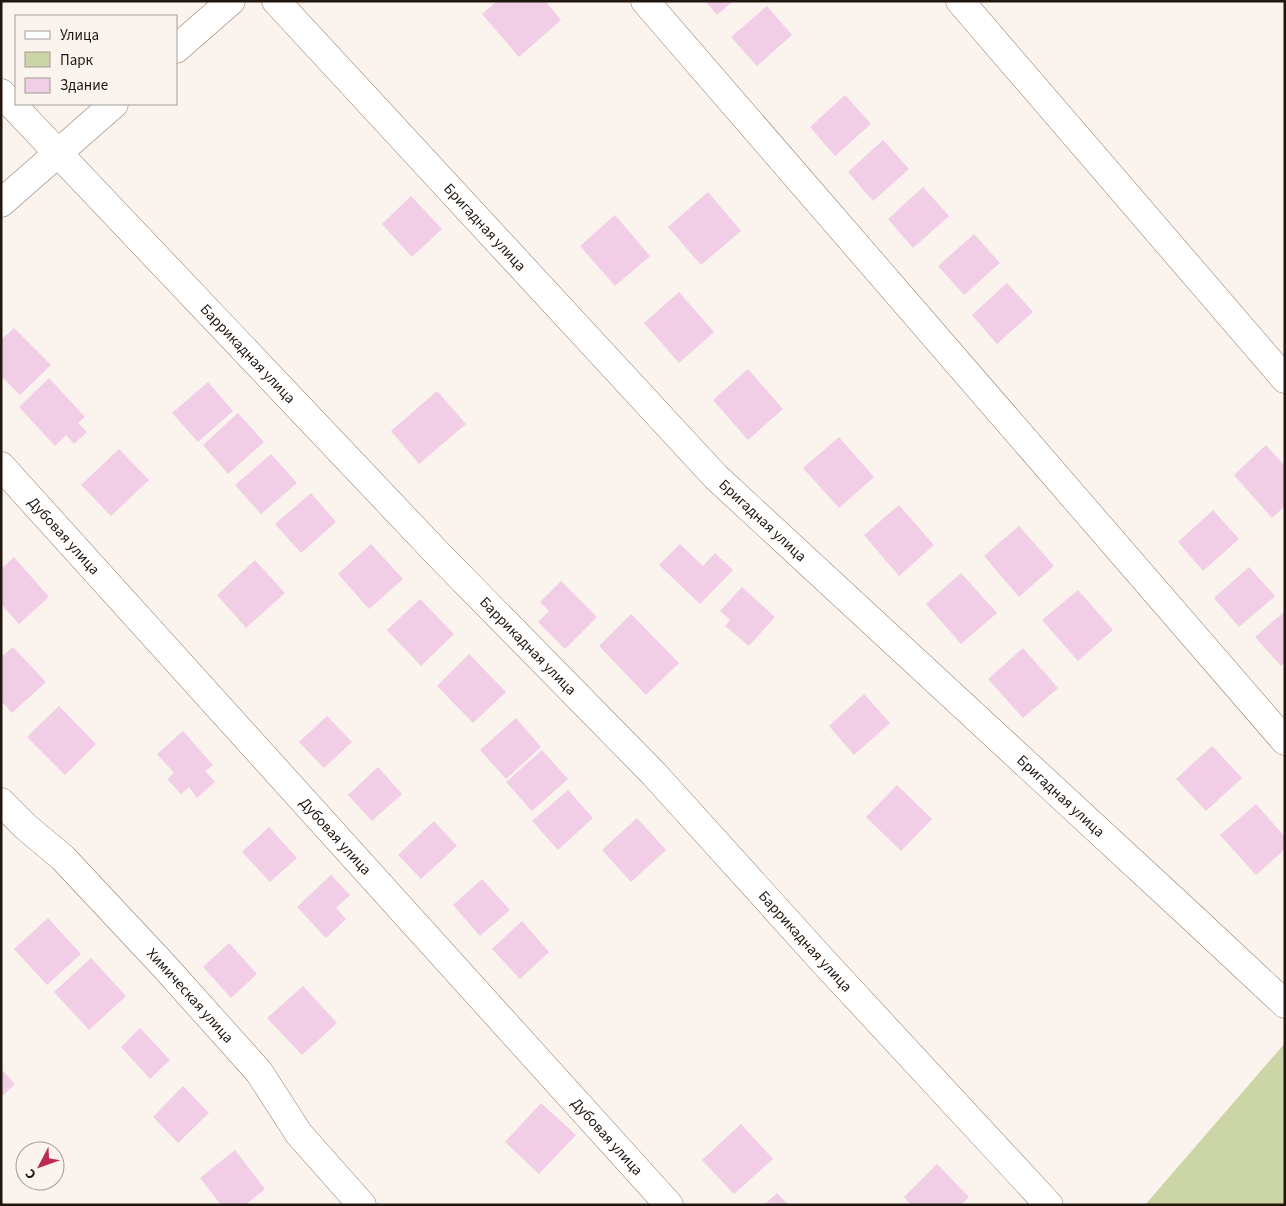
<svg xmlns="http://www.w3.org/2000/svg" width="1286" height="1206" font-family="'Source Sans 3',sans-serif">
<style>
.green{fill:#ccd5a5}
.building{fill:#f1cee6}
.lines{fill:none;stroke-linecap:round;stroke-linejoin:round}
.minor-casing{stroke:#9a7c66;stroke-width:29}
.minor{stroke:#fff;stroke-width:28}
.labels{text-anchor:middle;stroke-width:4.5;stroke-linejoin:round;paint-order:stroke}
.street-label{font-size:15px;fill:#22170e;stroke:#faf3ee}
</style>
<rect width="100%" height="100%" fill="#faf3ee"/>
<path class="green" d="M 1285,1043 L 1285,1205 L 1145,1205 Z"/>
<path class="building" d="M 497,1 L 545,1 L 561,20 L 519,57 L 482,14 Z
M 705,1 L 733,1 L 717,15 Z
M 767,6 L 792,35 L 757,66 L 731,37 Z
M 845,95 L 871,124 L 835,156 L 810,127 Z
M 883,140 L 909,169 L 873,201 L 848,172 Z
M 923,187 L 949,216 L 913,248 L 888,219 Z
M 708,192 L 741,231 L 701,265 L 668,227 Z
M 411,196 L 442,229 L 412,257 L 382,224 Z
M 615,215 L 650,256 L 615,286 L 580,246 Z
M 974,234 L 1000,263 L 964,295 L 938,266 Z
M 1007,283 L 1033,312 L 997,344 L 972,315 Z
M 679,292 L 714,332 L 679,363 L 644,323 Z
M 14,328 L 51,365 L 20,395 L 1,376 L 1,340 Z
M 748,369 L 783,409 L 748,440 L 713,400 Z
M 49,378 L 85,417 L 78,423 L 87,432 L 74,444 L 66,435 L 55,446 L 19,407 Z
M 208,382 L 233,411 L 198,442 L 172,413 Z
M 437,391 L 466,424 L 419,464 L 391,431 Z
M 238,413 L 264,442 L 228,474 L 203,445 Z
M 839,437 L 874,477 L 839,508 L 803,468 Z
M 1266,445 L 1285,466 L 1285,506 L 1272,518 L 1234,475 Z
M 119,449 L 149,480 L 111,516 L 81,485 Z
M 271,454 L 297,483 L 261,514 L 235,485 Z
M 311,493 L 336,522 L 301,553 L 275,524 Z
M 899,505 L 934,545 L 899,576 L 864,535 Z
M 1213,510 L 1239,539 L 1203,571 L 1178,542 Z
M 1019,526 L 1054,566 L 1019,597 L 984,556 Z
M 371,544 L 403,579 L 369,609 L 338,574 Z
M 680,544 L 703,566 L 715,553 L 733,570 L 700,604 L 659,565 Z
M 14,557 L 49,597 L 19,624 L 1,604 L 1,569 Z
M 255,560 L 285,593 L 246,628 L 217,595 Z
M 1249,567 L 1275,596 L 1239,627 L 1214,598 Z
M 961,573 L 997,613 L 961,644 L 926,604 Z
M 561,581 L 597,617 L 565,649 L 538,622 L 549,611 L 540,602 Z
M 742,587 L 775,617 L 749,646 L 725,626 L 730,620 L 720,611 Z
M 1078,590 L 1113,630 L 1078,661 L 1042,620 Z
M 420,599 L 454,634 L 421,666 L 387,630 Z
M 1285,611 L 1285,662 L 1281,666 L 1255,637 Z
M 631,614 L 679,663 L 646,695 L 599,646 Z
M 13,647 L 46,682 L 12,713 L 1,701 L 1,657 Z
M 1023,648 L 1058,688 L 1023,718 L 988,679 Z
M 469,654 L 506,692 L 473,723 L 437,686 Z
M 864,694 L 890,723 L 854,755 L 829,726 Z
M 59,706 L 96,744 L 65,775 L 27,737 Z
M 327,716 L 352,742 L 324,768 L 299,742 Z
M 516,718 L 541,747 L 506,779 L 480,750 Z
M 183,731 L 213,765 L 205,771 L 215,782 L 197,798 L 189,787 L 181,794 L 167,779 L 174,773 L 157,754 Z
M 1212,746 L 1242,778 L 1206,811 L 1176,779 Z
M 542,750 L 568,779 L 532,811 L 506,782 Z
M 378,767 L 402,794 L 372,821 L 348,795 Z
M 897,785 L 932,819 L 901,851 L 866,817 Z
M 568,790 L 593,818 L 558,850 L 532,821 Z
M 1256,804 L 1285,837 L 1285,849 L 1256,875 L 1220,835 Z
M 637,818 L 666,850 L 631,882 L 602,850 Z
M 434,821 L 457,846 L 421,879 L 398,855 Z
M 269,827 L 297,858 L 270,882 L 242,852 Z
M 331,875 L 350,895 L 336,908 L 346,919 L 326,938 L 297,907 Z
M 482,879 L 510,910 L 480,936 L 453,905 Z
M 48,918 L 81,954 L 47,985 L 14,949 Z
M 522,921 L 549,952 L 520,979 L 492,949 Z
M 229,943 L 257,974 L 231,998 L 203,967 Z
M 91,958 L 126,996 L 89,1030 L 54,992 Z
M 303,986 L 337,1023 L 302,1055 L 267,1018 Z
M 140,1028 L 170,1060 L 150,1079 L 121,1047 Z
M 1,1069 L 15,1084 L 1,1097 Z
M 183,1086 L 209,1113 L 178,1143 L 153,1117 Z
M 541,1103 L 576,1135 L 539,1174 L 505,1142 Z
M 741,1124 L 773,1159 L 734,1194 L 702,1160 Z
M 235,1150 L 265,1189 L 245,1205 L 221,1205 L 200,1178 Z
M 937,1164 L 969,1197 L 961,1205 L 911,1205 L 904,1197 Z
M 777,1193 L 789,1205 L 764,1205 Z"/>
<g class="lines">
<defs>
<g id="minor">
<path id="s1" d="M 276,1 L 716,477 L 1193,918 L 1285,1004"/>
<path d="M 645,1 L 1285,741"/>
<path d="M 960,1 L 1285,379"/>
<path d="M 176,49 L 231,1"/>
<path id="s2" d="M 1,93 L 439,555 L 654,774 L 823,961 L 1049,1205"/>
<path d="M 1,203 L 114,104"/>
<path id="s3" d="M 1,466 L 669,1205"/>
<path id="s4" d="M 1,802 L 26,827 L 63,858 L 165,967 L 259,1072 L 299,1134 L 362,1205"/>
</g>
</defs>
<use href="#minor" class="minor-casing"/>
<use href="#minor" class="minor"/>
</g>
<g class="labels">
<g class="street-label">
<text dy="5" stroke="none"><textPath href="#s1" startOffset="308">Бригадная улица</textPath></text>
<text dy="5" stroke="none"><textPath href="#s2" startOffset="359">Баррикадная улица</textPath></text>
<text dy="5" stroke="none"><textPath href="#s1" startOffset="712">Бригадная улица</textPath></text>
<text dy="5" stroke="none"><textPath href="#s3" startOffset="94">Дубовая улица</textPath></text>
<text dy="5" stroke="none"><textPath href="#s2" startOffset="764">Баррикадная улица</textPath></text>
<text dy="5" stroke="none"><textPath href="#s1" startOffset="1118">Бригадная улица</textPath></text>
<text dy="5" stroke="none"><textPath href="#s3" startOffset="499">Дубовая улица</textPath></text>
<text dy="5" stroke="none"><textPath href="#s2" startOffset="1169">Баррикадная улица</textPath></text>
<text dy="5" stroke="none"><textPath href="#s4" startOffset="271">Химическая улица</textPath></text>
<text dy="5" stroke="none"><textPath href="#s3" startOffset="904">Дубовая улица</textPath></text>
</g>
</g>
<rect width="1286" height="1206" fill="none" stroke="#22170e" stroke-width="5"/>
<rect x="15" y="15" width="162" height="90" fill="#faf3ee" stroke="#a49b94"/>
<rect x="25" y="31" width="25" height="8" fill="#ffffff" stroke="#a49b94"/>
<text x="60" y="40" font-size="15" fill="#22170e">Улица</text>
<rect x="25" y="52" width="25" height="15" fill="#ccd5a5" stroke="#a49b94"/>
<text x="60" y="65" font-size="15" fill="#22170e">Парк</text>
<rect x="25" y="78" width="25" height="15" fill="#f1cee6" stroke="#a49b94"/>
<text x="60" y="90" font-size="15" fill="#22170e">Здание</text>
<g transform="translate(40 1166) rotate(229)"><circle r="24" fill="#faf3ee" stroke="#a49b94"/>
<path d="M0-4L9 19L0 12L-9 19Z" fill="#bb2a4f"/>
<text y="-8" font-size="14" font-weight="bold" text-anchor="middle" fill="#22170e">С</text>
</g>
</svg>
